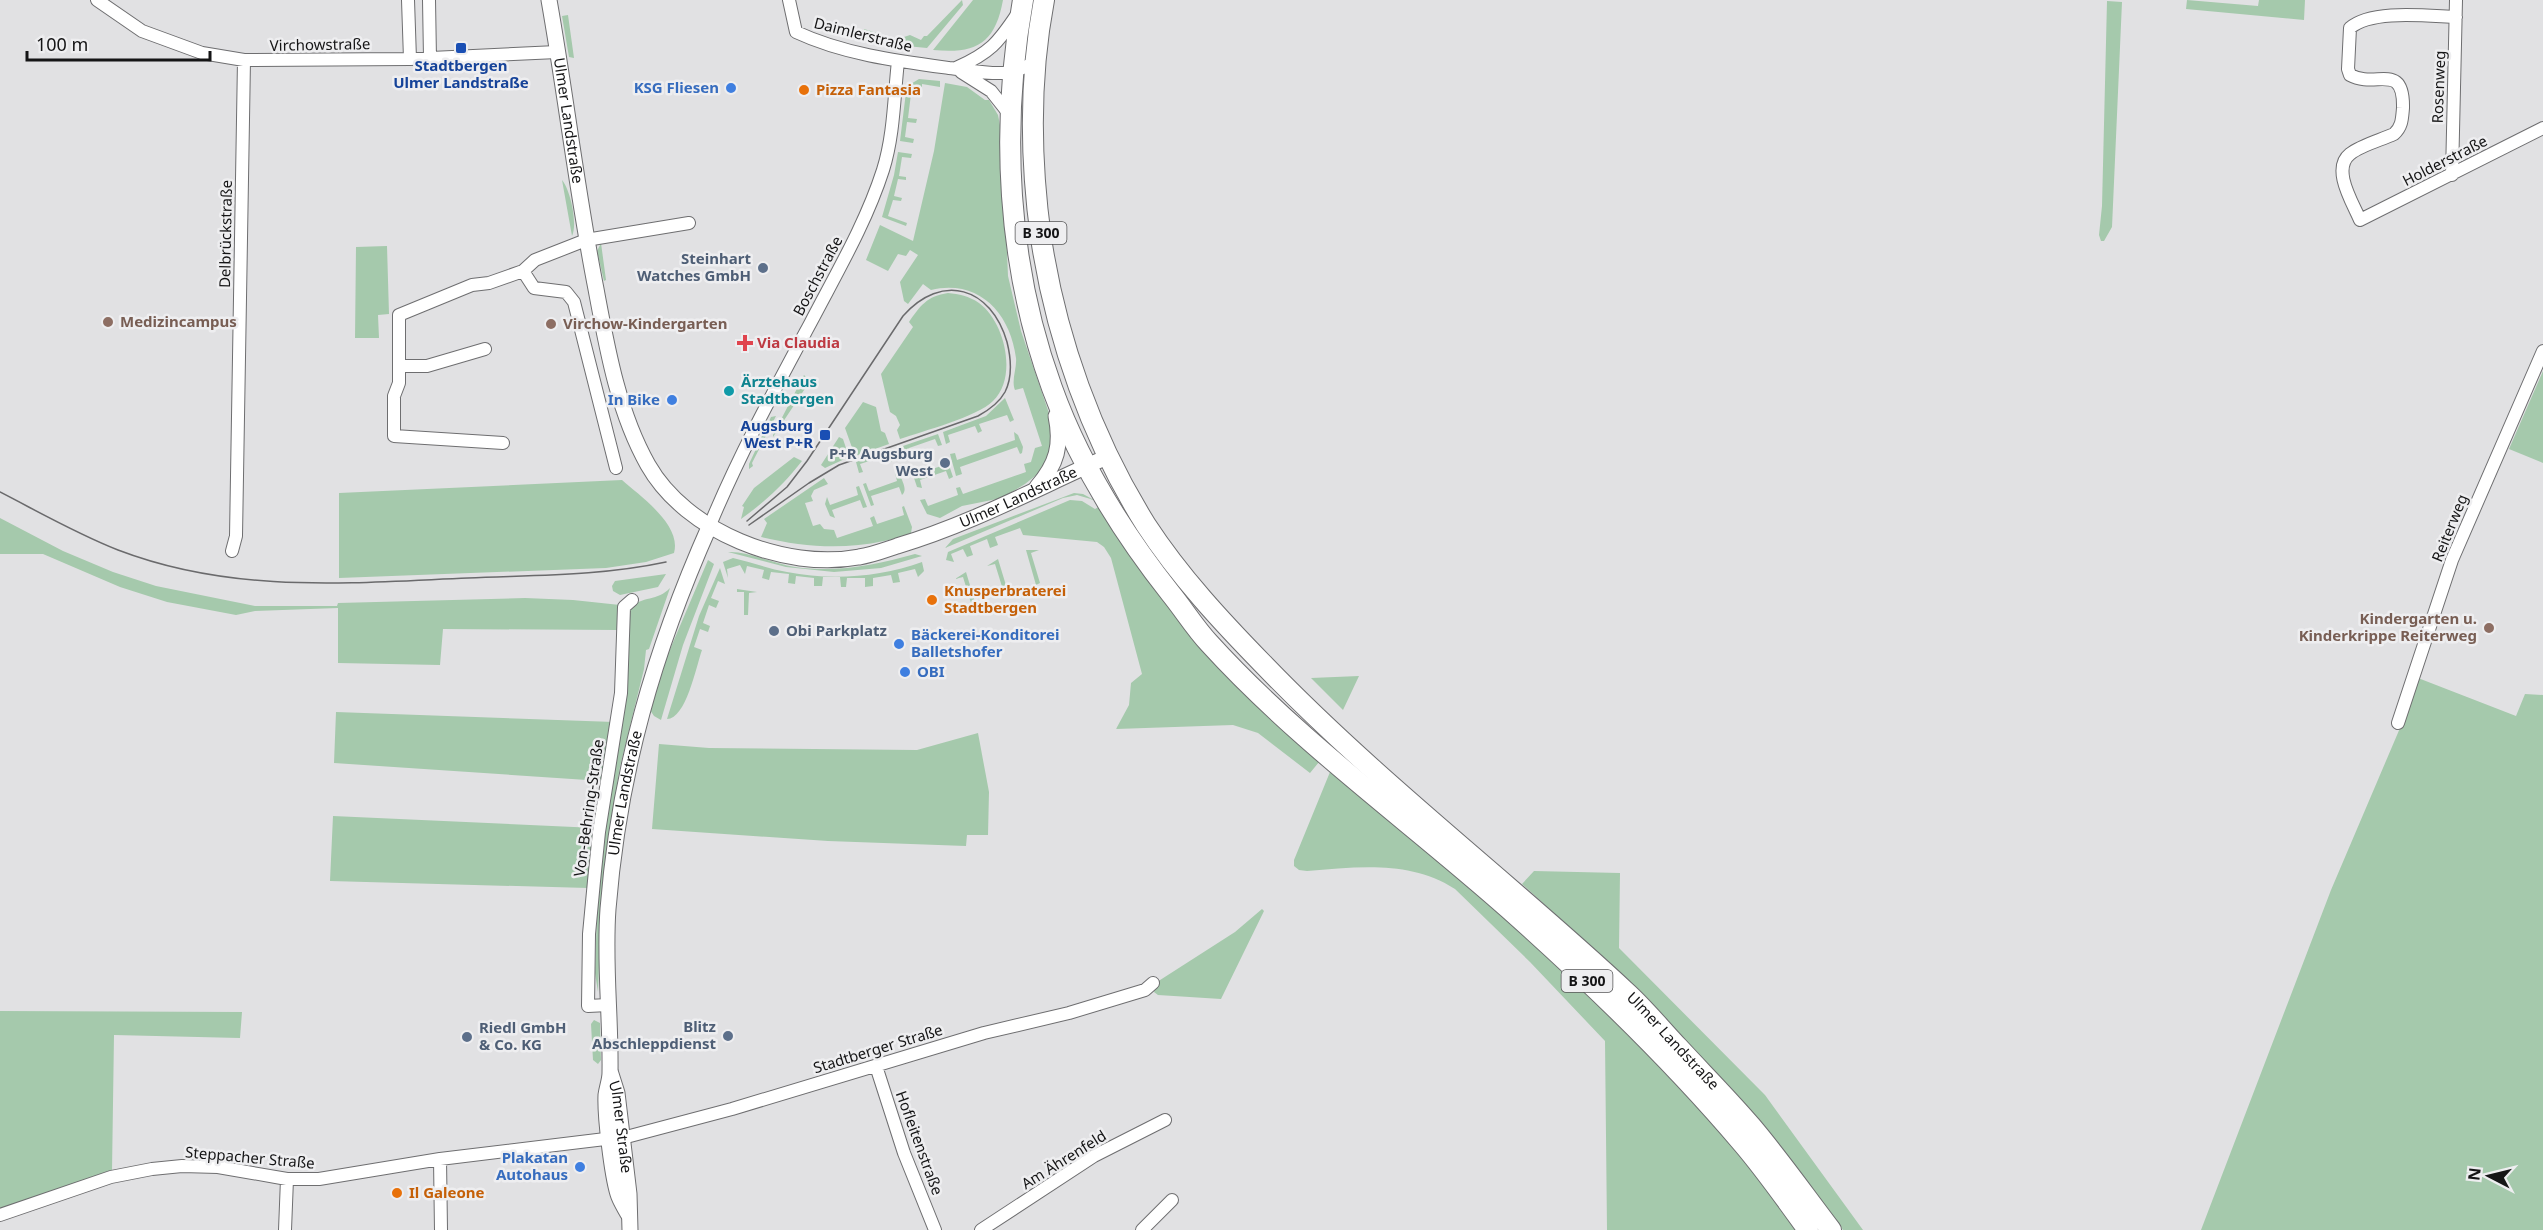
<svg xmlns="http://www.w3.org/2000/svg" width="2543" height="1230" font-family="'Noto Sans',sans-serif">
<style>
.green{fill:#a5c9ac}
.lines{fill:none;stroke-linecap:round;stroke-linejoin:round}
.minor-casing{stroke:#6e6e70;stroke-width:14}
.tertiary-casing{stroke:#6e6e70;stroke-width:17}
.primary-casing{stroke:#6e6e70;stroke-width:22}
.minor{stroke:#fff;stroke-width:12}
.tertiary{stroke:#fff;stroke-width:15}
.primary{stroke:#fff;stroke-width:20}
.tram{stroke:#6a6a6c;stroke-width:1.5}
.transit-dot{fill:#1a4fb4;stroke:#eeeef0;stroke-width:2}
.shop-dot{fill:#3f7fe0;stroke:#eeeef0;stroke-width:2}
.food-dot{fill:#e8710a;stroke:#eeeef0;stroke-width:2}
.service-dot{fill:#5c6f8a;stroke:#eeeef0;stroke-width:2}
.education-dot{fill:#8d6e63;stroke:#eeeef0;stroke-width:2}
.health-dot{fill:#e0444e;stroke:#eeeef0;stroke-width:2}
.culture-dot{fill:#0f9aa8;stroke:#eeeef0;stroke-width:2}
.labels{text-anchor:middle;stroke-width:5;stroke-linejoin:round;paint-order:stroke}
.shield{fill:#eeeef0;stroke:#565657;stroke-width:1.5}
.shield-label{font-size:14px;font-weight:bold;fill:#151516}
.street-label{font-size:15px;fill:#151516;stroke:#eeeef0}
.transit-label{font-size:15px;font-weight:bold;fill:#164399;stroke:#eeeef0}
.shop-label{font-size:15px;font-weight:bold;fill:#366cbe;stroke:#eeeef0;text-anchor:end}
.food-label{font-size:15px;font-weight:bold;fill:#c56008;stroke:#eeeef0;text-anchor:start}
.service-label{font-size:15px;font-weight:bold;fill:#4e5e75;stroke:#eeeef0;text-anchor:end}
.education-label{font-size:15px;font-weight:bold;fill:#785e54;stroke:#eeeef0;text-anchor:start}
.health-label{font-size:15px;font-weight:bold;fill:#be3a42;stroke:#eeeef0;text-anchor:start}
.culture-label{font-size:15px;font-weight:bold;fill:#0d838f;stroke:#eeeef0;text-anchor:start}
</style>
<rect width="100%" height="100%" fill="#e1e1e3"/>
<path class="green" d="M 962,0 L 963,5 L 927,48 L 896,45 L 898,39 L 910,35 L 921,40 L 924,36 L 927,36 Z
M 973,0 L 1003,0 C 995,44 976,54 933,50 Z
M 2187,0 L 2258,6 L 2259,0 L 2305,0 L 2304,20 L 2186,9 Z
M 2107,1 L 2122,2 L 2112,227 L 2104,241 L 2101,241 L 2099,235 L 2102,206 Z
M 568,15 L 574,58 L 569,57 L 562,16 Z
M 864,29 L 890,37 L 888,46 L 863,40 Z
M 919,79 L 940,81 L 940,87 L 922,84 L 922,88 L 909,85 Z
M 945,83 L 967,87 L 985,100 L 989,100 L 998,115 L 1002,135 L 1008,276 L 1021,331 L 1052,422 L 1052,449 L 1040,472 L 1025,484 L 1002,498 L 962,506 L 940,518 L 927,514 L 920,500 L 925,499 L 928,506 L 958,495 L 956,488 L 960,487 L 963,494 L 1026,472 L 1024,464 L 1031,462 L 1035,448 L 1042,446 L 1023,388 L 1015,390 C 1011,380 1017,369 1016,358 C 1010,312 978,279 931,290 L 923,284 L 908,304 L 904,301 L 900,282 L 918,255 L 910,250 L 906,256 L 898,254 L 888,271 L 866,260 L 880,225 L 913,241 L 934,151 Z
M 909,89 L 919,95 L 911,94 L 908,118 L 917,119 L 916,123 L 907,122 L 905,137 L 914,139 L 913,143 L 900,141 L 906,92 Z
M 898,152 L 912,154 L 911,158 L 902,157 L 899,176 L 906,177 L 906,180 L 898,179 L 894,196 L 902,198 L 901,201 L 893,200 L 888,216 L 907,223 L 906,226 L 882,217 L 894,175 Z
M 562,180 C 570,189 578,223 572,236 Z
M 601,243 L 606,280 L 604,281 L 597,251 Z
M 387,246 L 389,314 L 378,315 L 379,338 L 355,338 L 356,247 Z
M 948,293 C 959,294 969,296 979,303 C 1005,322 1018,377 993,401 C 977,417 923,431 900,439 L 897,430 L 900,425 L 896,416 L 890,412 L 881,374 L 913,327 L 909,322 C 920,306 927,296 948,293 Z
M 2543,371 L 2543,463 L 2509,449 Z
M 804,375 L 810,381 L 773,437 L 773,435 Z
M 1005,398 L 1014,420 L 1010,422 L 1007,415 L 979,424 L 982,431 L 978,433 L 975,426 L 948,435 L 950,442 L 946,444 L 943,432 L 986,416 Z
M 863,402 L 876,407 L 881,431 L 885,433 L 889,444 L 855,456 L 845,428 Z
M 776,416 L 752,463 L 753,466 L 749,469 L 749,464 L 771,417 Z
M 1014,432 L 1018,435 L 1023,447 L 1022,453 L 1020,454 L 1017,447 L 960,467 L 962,474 L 956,476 L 950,454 L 955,453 L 957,460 L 1015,440 Z
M 938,434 L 942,445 L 938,446 L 935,439 L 909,448 L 911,456 L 906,454 L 903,446 Z
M 839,437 L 843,439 L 849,457 L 825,468 L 821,465 Z
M 892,450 L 894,457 L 891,462 L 888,455 L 860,464 L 863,472 L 859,473 L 856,462 Z
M 946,456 L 953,477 L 949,479 L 946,471 L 920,480 L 922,488 L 917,487 L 912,472 L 914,467 L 918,474 L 944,465 L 942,457 Z
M 794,457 L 802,461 C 784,484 765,502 741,519 L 744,507 L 742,506 L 754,488 Z
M 895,473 L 900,475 C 902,481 908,490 902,495 L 899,487 L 871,496 L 874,505 L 871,506 L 863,484 L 866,483 L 869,491 L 897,481 Z
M 824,478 L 828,484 L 814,490 L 811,496 L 813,501 L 805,503 L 813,526 L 820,524 L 824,529 L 834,530 L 837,538 L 873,526 L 870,518 L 874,516 L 877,524 L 904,515 L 902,507 L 904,506 L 912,527 L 911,533 C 903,538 893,539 884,541 C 842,550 803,547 761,537 L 767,523 L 764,519 Z
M 622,480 C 640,496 682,525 674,553 L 646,562 L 606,568 L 339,578 L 339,493 Z
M 859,486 L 867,507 L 863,508 L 860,500 L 832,510 L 835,518 L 830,516 L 825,504 L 827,497 L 830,505 L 858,495 L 856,487 Z
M 1074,493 L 1083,494 L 1094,500 L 1077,495 L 1063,498 L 945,548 L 953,539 Z
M 1070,500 L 1082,501 L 1095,509 L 1100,506 L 1143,573 L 1174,614 L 1278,723 L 1319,762 L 1310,773 L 1258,733 L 1233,725 L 1116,729 L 1129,705 L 1131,683 L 1142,674 L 1111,558 L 1104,547 L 1097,542 L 1023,535 L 1020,528 L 995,537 L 998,545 L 990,548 L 987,539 L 970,546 L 973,555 L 967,557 L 963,549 L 951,554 L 954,562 L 946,560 L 948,552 Z
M 0,518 L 63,551 L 113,572 L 156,586 L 255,606 L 337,606 L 338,603 L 525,598 L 573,600 L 620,605 L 618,630 L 443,629 L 440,665 L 338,663 L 338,608 L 255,611 L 236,615 L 167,602 L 120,587 L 43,554 L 0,554 Z
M 1026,550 L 1039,550 L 1031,553 L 1040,583 L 1036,585 Z
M 728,552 C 748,551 774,564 795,567 C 837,573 875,565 915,554 L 922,556 L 881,568 L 834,572 L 786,567 Z
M 733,558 C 751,562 769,569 787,572 C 832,581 880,577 922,562 L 924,571 L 918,577 L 915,569 L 898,573 L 900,582 L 893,583 L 891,575 L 873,578 L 873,586 L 865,587 L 865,578 L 847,578 L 846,587 L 841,587 L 840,577 L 823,577 L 822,586 L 814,586 L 814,578 L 796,576 L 795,584 L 788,583 L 789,574 L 771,572 L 769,580 L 762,578 L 764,570 L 747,566 L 745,574 L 740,565 L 727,569 L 728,578 L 723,562 Z
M 998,559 L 1008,592 L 1004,593 L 995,564 L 987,566 Z
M 708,560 L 714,564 L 683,645 L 661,720 L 654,716 L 650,710 L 657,680 Z
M 720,568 L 725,584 L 718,581 L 711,598 L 719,601 L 716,608 L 709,605 L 703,623 L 710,626 L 708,632 L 700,629 L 694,647 L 702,650 C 696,667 686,719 667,719 L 699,616 Z
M 966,572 L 975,602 L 971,603 L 963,577 L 955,579 Z
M 666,574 L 658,587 L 620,595 L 613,591 L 612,586 L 615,581 Z
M 670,588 L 649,649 L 646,650 L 644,669 L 620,767 L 608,839 L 601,913 L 598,992 L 595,973 L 597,911 L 629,608 C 642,596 658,601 670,588 Z
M 737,589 L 757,592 L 749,593 L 748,615 L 744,615 L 744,592 L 737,592 Z
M 1359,676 L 1343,710 L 1311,678 Z
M 2418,678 L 2516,716 L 2525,694 L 2543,695 L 2543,1230 L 2201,1230 L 2331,890 L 2403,721 Z
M 336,712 L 614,722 L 602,781 L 334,763 Z
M 978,733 L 989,792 L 988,835 L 967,835 L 966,846 L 828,841 L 652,829 L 659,744 L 709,748 L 917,750 Z
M 1330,772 L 1436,856 L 1553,958 L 1707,1113 L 1802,1230 L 1607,1230 L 1605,1041 L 1530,962 L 1455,889 C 1410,860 1358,867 1307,871 L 1299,870 L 1294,866 L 1294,860 Z
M 333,816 L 596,828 L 588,888 L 330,881 Z
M 1534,871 L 1620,873 L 1619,948 L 1765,1095 L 1863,1230 L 1843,1230 L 1759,1121 L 1633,985 L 1522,884 Z
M 1262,909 L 1264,911 L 1221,999 L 1158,995 L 1154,992 L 1157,982 L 1235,932 Z
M 0,1011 L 242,1012 L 240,1038 L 114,1035 L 112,1171 L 0,1210 Z
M 594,1020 L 600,1023 L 601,1060 L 598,1064 L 593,1060 L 591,1024 Z"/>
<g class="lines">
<defs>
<path id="minor" d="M 97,0 L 142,31 L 202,53 L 244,60 L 410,59 L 557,52
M 408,0 L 410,59
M 429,0 L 430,58
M 789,0 L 796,32 C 843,54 897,61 949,68 C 967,70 986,74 1004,73 C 1015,73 1025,67 1035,62
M 2456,17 C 2428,16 2371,9 2350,28 L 2348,69 L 2350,75 C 2376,89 2404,61 2403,108 C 2402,119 2402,127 2394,134 C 2381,140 2361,145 2350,154 C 2331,169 2353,203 2360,220 L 2543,128
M 956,68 C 990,53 998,43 1018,13
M 961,72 L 991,91 L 1010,115
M 2452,175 L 2456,0
M 523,271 L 534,288 L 566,292 L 574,302 L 616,468
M 399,366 L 427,366 L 485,349
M 503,443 L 394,436 L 394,396 L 399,383 L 399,315 L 472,285 L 489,283 L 523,271 L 535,260 L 586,240 L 689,223
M 710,525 C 739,455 775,389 811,322 C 837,272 866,223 883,170 C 894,135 894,97 898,61
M 232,551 L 236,536 L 244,60
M 2398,723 L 2452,560 L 2543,351
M 608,1005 L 588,1006 L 589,934 L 594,881 L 599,832 L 621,693 L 624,607 L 632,600
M 876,1066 L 904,1153 L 935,1230
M 440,1159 L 441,1230
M 0,1215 L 111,1177 L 152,1169 L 182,1166 L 218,1167 L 287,1179 L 319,1179 L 440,1159 L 630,1136 L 732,1109 L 984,1033 L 1069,1013 L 1145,990 L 1153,983
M 285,1230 L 287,1179
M 981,1230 L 1094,1156 L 1165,1120
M 1142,1230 L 1172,1200"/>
<g id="tertiary">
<path id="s1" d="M 549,0 C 566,96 577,193 596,289 C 607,348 618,412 648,465 C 686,532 785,571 859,557 C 872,555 885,550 897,546 C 971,524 1037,488 1107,457"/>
<path d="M 1037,487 C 1057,464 1062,445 1056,416"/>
<path id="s2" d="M 611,1074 L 617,1093 L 629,1194 L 630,1230"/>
<path id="s3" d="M 628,1214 C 625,1208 620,1201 618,1194 C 612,1174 605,1116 606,1095 C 607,1087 610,1080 610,1073 C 611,1018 604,964 608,909 C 619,771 654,651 710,525"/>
</g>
<g id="primary">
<path d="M 1023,0 C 1000,128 1007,265 1052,388 C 1079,463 1122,532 1171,594 C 1184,610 1195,628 1209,643 C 1299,742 1410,821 1509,909 C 1591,982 1672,1060 1743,1144 C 1766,1171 1787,1201 1808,1230"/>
<path id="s4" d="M 1044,0 C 1029,79 1030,158 1041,238 C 1056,338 1092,439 1146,525 C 1180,577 1222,622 1265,666 C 1378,783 1507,881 1625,991 C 1644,1008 1660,1028 1678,1047 C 1702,1073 1728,1099 1751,1126 C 1779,1159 1805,1196 1831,1230"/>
</g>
</defs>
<use href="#minor" class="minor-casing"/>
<use href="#tertiary" class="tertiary-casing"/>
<use href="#primary" class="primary-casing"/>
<use href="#minor" class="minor"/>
<use href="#tertiary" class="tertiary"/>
<use href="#primary" class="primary"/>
<path class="tram" d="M 0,492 C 39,512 77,534 118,550 C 233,594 348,583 468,578 C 534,575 601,576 666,562
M 747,521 L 787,487 L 807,461 L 903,316 C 942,272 991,287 1007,342 C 1011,358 1013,376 1005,392 C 999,403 989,410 978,416 L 839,465 L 809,483 L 749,525"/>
</g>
<g class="transit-dot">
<rect x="455" y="42" width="12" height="12" rx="3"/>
<rect x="819" y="429" width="12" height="12" rx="3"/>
</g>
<g class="shop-dot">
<circle cx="731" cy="88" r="6"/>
<circle cx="672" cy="400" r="6"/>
<circle cx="899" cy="644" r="6"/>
<circle cx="905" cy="672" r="6"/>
<circle cx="580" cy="1167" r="6"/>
</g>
<g class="food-dot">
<circle cx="804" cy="90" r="6"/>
<circle cx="932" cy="600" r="6"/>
<circle cx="397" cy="1193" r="6"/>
</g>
<g class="service-dot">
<circle cx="763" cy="268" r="6"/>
<circle cx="945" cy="463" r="6"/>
<circle cx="774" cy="631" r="6"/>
<circle cx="728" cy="1036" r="6"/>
<circle cx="467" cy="1037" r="6"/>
</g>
<g class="education-dot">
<circle cx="108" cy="322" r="6"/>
<circle cx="551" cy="324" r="6"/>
<circle cx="2489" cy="628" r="6"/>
</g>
<path class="health-dot" d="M742 334h6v6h6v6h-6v6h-6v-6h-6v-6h6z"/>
<circle class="culture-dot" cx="729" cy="391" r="6"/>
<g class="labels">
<g class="shield">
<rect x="1015.5" y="222" width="51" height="22" rx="4.5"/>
<rect x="1561.5" y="970" width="51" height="22" rx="4.5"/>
</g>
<g class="shield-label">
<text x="1041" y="238">B 300</text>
<text x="1587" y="986">B 300</text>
</g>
<g class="street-label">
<text transform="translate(863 35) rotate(14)" y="5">Daimlerstraße</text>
<text transform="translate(320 45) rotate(-1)" y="5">Virchowstraße</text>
<text transform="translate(2439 87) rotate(-88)" y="5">Rosenweg</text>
<text dy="5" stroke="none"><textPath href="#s1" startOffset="122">Ulmer Landstraße</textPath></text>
<text transform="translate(2445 161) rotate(-27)" y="5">Holderstraße</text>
<text transform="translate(226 234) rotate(-89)" y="5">Delbrückstraße</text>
<text transform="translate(818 276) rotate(-62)" y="5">Boschstraße</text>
<text dy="5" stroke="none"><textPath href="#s1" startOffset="891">Ulmer Landstraße</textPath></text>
<text transform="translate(2450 528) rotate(-68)" y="5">Reiterweg</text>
<text dy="5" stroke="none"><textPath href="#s3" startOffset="426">Ulmer Landstraße</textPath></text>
<text transform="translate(589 808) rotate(-82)" y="5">Von-Behring-Straße</text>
<text dy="5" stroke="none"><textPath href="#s4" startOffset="1286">Ulmer Landstraße</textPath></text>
<text transform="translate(878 1049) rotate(-17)" y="5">Stadtberger Straße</text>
<text dy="5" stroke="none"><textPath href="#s2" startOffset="54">Ulmer Straße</textPath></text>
<text transform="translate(919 1143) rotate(70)" y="5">Hofleitenstraße</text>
<text transform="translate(250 1158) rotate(5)" y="5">Steppacher Straße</text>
<text transform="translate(1064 1160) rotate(-32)" y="5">Am Ährenfeld</text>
</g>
<g class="transit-label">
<text x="461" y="71">Stadtbergen<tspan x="461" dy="17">Ulmer Landstraße</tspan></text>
<text x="813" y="431" text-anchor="end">Augsburg<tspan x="813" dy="17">West P+R</tspan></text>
</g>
<g class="shop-label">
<text x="719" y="93">KSG Fliesen</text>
<text x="660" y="405">In Bike</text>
<text x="911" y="640" text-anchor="start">Bäckerei-Konditorei<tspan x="911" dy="17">Balletshofer</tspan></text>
<text x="917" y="677" text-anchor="start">OBI</text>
<text x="568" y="1163">Plakatan<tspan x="568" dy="17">Autohaus</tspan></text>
</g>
<g class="food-label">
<text x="816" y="95">Pizza Fantasia</text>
<text x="944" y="596">Knusperbraterei<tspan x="944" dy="17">Stadtbergen</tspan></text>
<text x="409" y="1198">Il Galeone</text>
</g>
<g class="service-label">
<text x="751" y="264">Steinhart<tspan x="751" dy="17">Watches GmbH</tspan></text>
<text x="933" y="459">P+R Augsburg<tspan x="933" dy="17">West</tspan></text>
<text x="786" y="636" text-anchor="start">Obi Parkplatz</text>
<text x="716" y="1032">Blitz<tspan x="716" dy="17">Abschleppdienst</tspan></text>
<text x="479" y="1033" text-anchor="start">Riedl GmbH<tspan x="479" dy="17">&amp; Co. KG</tspan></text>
</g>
<g class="education-label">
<text x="120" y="327">Medizincampus</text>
<text x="563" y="329">Virchow-Kindergarten</text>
<text x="2477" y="624" text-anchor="end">Kindergarten u.<tspan x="2477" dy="17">Kinderkrippe Reiterweg</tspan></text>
</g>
<g class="health-label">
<text x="757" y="348">Via Claudia</text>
</g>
<g class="culture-label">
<text x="741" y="387">Ärztehaus<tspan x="741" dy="17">Stadtbergen</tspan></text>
</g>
</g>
<g transform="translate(2489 1176) rotate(277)" stroke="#eeeef0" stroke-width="4.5" paint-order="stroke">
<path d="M0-4.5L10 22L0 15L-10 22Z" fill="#151516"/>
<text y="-9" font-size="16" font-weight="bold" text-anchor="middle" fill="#151516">N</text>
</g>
<path d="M27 51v9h183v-9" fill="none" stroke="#151516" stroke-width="3"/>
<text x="36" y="51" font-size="18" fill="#151516" stroke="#eeeef0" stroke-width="4.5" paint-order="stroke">100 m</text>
</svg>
